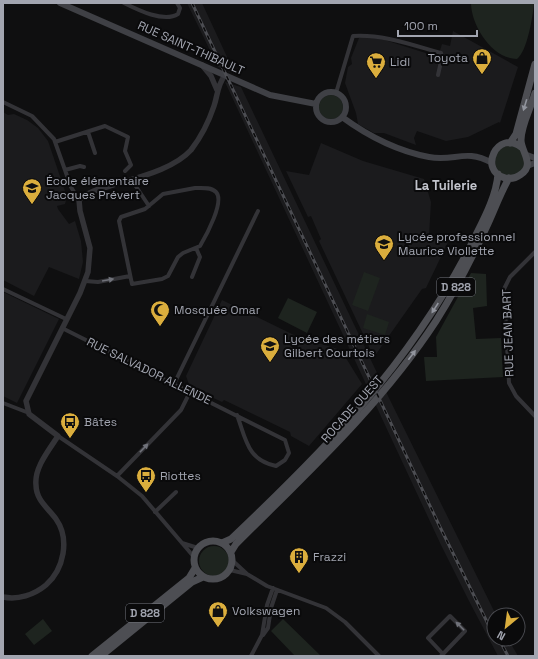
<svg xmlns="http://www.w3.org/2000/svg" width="538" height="659" font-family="'Space Grotesk',sans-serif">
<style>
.built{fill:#1b1b1d}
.green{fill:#1e241f}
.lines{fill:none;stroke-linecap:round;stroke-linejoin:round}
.minor{stroke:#333337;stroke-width:4}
.tertiary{stroke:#333337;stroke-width:5.5}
.secondary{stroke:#3f4045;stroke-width:6}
.primary{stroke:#4d4e53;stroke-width:7}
.rail-casing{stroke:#4c4d52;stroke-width:3}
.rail{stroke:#0a0a0b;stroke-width:1.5;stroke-dasharray:4.5;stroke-linecap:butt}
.oneway{fill:#91949d}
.oneway2{fill:#70727a}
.labels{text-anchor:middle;stroke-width:4;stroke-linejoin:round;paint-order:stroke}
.shield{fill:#0a0a0b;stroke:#74767e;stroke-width:1}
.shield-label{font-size:11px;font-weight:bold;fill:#a2a5b0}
.street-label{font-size:12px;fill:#a2a5b0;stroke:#0a0a0b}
.poi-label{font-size:12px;fill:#a2a5b0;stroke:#0a0a0b;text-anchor:start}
.neighbourhood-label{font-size:13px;font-weight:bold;fill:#c2c4cc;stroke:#0a0a0b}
</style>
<rect width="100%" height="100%" fill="#0f0f10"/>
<path class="built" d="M 187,3 L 202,3 L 235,74 L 218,67 Z
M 453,31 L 518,67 L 500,123 L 499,122 L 468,137 L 446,141 L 417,131 L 414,138 L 416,145 L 384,133 L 374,133 L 358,124 L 356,113 L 345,83 L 348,67 L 352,64 L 351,58 L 359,38 L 366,34 L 438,57 L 442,44 L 450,46 Z
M 225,82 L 241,87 L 389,398 L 496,615 L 494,615 L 494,639 L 508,639 L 518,656 L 498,656 L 469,601 L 441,545 Z
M 3,112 L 8,115 L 14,114 L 27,120 L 38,128 L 48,141 L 67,197 L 65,204 L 57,206 L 58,209 L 69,224 L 75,221 L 81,241 L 83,262 L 79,279 L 49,267 L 34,296 L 3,280 Z
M 321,143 L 363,161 L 424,179 L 431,202 L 429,236 L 449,240 L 426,288 L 422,289 L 374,357 L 319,241 L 321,239 L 311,216 L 308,217 L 286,171 L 309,175 Z
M 3,292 L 59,319 L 17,403 L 3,396 Z
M 222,300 L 298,337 L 341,350 L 362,384 L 309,446 L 291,436 L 290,432 L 224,400 L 222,402 L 190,387 L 186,376 Z"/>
<path class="green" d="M 471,3 L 534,3 C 533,16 527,52 517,59 C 492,59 471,25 471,3 Z
M319 107a12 12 0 1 1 24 0a12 12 0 1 1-24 0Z
M495 161a15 15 0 1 1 30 0a15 15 0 1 1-30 0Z
M 364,272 L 380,278 L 368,311 L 352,305 Z
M 471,273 L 486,274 L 487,306 L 473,308 L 476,339 L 501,338 L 503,377 L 426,381 L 424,357 L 437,357 L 436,337 Z
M 288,298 L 317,312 L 307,333 L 278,318 Z
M 367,314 L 389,322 L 385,335 L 363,328 Z
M199 561a15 15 0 1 1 30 0a15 15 0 1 1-30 0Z
M 43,619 L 52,631 L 34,645 L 25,634 Z
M 283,619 L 321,656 L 295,656 L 271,631 Z"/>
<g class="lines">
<path class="minor" d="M 124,3 C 138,10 164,23 178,14 L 180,8 L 177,3
M 336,93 L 353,36 C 383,34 412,45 441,53 L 442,57 L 438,75
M 3,102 L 32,116 L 54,139 L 71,187 L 79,200
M 88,132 L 95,153
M 55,142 L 105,126 L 128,137 L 125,151 L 131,165 L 125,171
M 65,170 L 80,166 L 84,167
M 131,179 L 149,206
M 195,188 C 202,188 211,187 216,192 C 225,201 206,236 200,246 L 183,253 L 178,257 L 168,276 L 162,279 L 132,284 L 119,221 L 121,217 L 145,209 L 163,194 Z
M 535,252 L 510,277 L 504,289 L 509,383 L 516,396 L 535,416
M 192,277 L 200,257 L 196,248
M 85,281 L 98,282 L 130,276
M 3,289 L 66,319
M 62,328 L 285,440 L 289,453 L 285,460 L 276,466 C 247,460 246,439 237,415
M 174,384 L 258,211
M 3,403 L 29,413
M 58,436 L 117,476 L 142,496 L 194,557
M 117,476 L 181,410 L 190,392
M 155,512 L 176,492
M 182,543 L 198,548
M 233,561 L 247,574 L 267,586 L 326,608 L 345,622 L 379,656
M 230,570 L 247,574
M 263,635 L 268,628 L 271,608 L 277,590
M 251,656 L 262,635 L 267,605 L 273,588
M 441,656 L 443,654 L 465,631 L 450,616 L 428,638 L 443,654"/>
<path class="tertiary" d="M 202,65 L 211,76 L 217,90
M 3,597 C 18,600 34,595 46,585 C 64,569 70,539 56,519 C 48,508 36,500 36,485 C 34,468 49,450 58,436 L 29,414 L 26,401 L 80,293 L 88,272 L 90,248 L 80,211 L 79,200 C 88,192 99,189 110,186 C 135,178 173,170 191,150 C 201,137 209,121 214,106 C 218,94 217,86 225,75"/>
<path class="secondary" d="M 60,3 L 270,95 L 316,104
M316 107a15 15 0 1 1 30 0a15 15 0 1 1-30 0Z
M 342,117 C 368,136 397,151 429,157 C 455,162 465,148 492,163
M 527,155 L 535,158
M 527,166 L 535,163"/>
<path class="primary" d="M 510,143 L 516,134 L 535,64
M 521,147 C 497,129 478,171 505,178 C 510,179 516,178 520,175 C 536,165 521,152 521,140 C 521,125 531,108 535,93
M194 560a19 19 0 1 1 38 0a19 19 0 1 1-38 0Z
M 222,543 L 231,539 C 326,449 409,365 470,247 C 481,224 496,199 498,174
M 231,552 L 236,544 C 307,473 381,405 436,321 C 455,291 471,260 486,228 C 494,211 500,194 509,178
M 92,656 L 189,578 L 195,568
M 101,656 L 192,582 L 203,577"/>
<defs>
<path id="rail" d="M 192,3 L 440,527 L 494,636
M 499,639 L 508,656"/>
</defs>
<use href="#rail" class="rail-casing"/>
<use href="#rail" class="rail"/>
</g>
<defs><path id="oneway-solid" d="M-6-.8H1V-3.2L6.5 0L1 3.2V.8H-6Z"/></defs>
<g class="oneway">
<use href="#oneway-solid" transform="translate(525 105) rotate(107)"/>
<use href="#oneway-solid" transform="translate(435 308) rotate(123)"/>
<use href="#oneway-solid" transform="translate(412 355) rotate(-53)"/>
</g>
<g class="oneway2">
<use href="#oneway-solid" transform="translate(108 280) rotate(-10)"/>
<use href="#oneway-solid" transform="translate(144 448) rotate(-46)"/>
<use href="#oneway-solid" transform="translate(460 626) rotate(-135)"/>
</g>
<defs>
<symbol id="shop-pin" viewBox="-11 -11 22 30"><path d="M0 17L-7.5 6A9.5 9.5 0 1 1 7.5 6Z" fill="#dbae3d" stroke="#0a0a0b"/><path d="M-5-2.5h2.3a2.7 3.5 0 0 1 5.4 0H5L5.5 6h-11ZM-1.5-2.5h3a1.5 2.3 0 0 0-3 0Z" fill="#111"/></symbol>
<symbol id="supermarket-pin" viewBox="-11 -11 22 30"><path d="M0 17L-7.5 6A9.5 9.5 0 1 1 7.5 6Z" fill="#dbae3d" stroke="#0a0a0b"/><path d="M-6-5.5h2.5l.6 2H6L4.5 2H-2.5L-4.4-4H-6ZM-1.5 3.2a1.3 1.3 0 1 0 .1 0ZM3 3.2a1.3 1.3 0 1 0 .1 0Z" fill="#111"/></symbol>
<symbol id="school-pin" viewBox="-11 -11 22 30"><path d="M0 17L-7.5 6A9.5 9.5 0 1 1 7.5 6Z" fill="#dbae3d" stroke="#0a0a0b"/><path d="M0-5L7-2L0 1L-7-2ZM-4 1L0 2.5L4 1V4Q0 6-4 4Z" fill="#111"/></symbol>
<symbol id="mosque-pin" viewBox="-11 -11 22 30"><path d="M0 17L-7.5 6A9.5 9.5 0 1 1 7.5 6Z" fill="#dbae3d" stroke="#0a0a0b"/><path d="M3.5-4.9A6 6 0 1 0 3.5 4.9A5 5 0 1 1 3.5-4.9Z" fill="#111"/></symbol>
<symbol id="bus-pin" viewBox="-11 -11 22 30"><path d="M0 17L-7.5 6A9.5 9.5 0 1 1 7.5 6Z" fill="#dbae3d" stroke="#0a0a0b"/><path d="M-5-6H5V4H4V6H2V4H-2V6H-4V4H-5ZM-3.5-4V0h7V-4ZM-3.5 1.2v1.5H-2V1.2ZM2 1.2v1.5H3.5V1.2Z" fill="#111"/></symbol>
<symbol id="building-pin" viewBox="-11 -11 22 30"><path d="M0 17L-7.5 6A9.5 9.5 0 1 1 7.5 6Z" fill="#dbae3d" stroke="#0a0a0b"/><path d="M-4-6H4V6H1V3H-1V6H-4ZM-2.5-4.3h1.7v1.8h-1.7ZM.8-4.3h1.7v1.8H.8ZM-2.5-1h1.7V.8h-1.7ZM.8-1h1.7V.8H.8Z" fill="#111"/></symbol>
</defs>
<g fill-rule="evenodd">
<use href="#shop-pin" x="471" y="47" width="22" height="30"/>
<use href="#supermarket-pin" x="365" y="51" width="22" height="30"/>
<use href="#school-pin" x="21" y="177" width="22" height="30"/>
<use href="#school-pin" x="373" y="233" width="22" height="30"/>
<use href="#mosque-pin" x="149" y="299" width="22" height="30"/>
<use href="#school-pin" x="259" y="335" width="22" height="30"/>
<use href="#bus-pin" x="59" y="411" width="22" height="30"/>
<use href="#bus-pin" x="135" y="465" width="22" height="30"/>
<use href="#building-pin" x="288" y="546" width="22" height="30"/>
<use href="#shop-pin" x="207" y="600" width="22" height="30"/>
</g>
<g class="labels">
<g class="shield">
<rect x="437" y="278" width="38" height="18" rx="3"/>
<rect x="126" y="604" width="38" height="18" rx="3"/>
</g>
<g class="shield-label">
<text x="456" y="291">D 828</text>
<text x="145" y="617">D 828</text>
</g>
<g class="street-label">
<text transform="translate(191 48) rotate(24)" y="4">RUE SAINT-THIBAULT</text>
<text transform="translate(508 333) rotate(-92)" y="4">RUE JEAN BART</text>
<text transform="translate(149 371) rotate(26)" y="4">RUE SALVADOR ALLENDE</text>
<text transform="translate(352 409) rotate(-48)" y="4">ROCADE OUEST</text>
</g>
<g class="poi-label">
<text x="468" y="62" text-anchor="end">Toyota</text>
<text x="390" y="66">Lidl</text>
<text x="46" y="185">École élémentaire<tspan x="46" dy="14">Jacques Prévert</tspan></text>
<text x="398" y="241">Lycée professionnel<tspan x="398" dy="14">Maurice Viollette</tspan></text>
<text x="174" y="314">Mosquée Omar</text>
<text x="284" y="343">Lycée des métiers<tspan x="284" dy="14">Gilbert Courtois</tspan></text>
<text x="84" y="426">Bâtes</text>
<text x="160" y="480">Riottes</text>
<text x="313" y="561">Frazzi</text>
<text x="232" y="615">Volkswagen</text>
</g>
<g class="neighbourhood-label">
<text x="446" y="190">La Tuilerie</text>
</g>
</g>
<rect width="538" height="659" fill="none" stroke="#a2a5b0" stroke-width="8"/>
<g transform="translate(506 627) rotate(209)"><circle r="19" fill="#0a0a0b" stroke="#47484d"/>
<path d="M0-3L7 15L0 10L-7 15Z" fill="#dbae3d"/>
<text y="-6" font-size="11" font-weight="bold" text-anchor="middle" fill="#a2a5b0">N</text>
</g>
<path d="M398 30v6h79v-6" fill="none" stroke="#a2a5b0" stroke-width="2"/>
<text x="404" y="30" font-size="12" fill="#a2a5b0" stroke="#0a0a0b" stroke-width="3" paint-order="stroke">100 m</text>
</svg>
